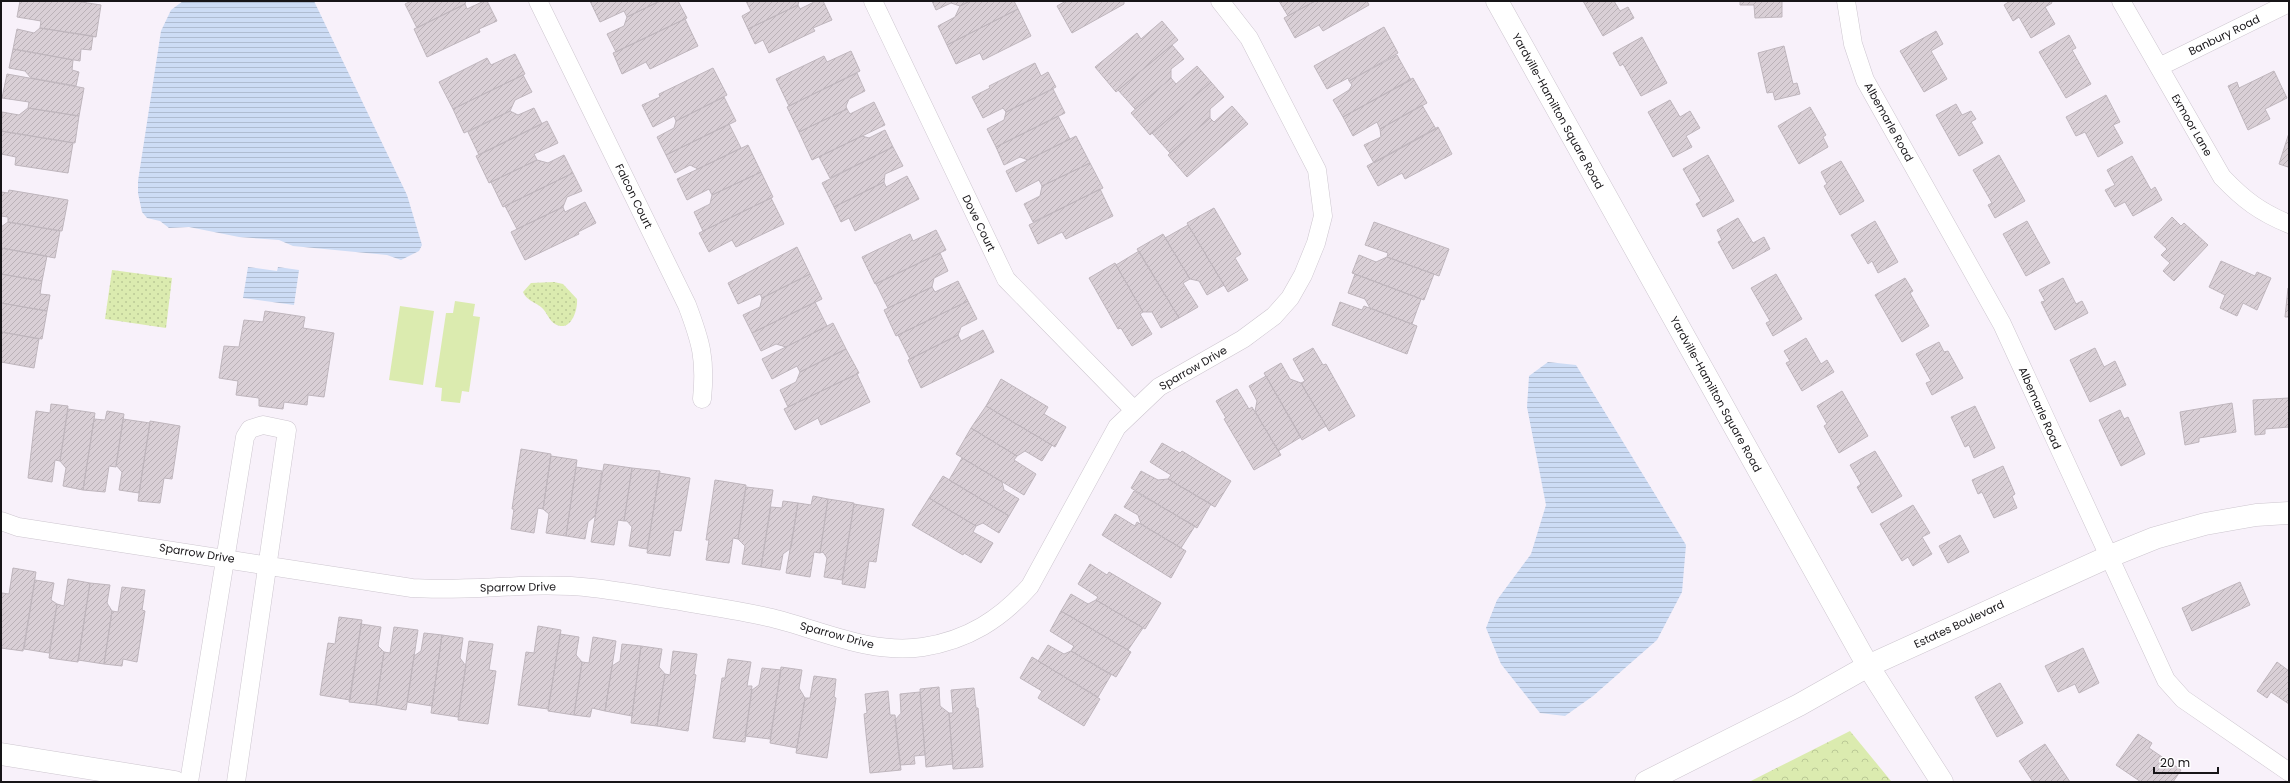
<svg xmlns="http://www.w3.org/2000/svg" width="2290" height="783" font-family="Poppins,sans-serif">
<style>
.grass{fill:url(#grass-dots)}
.forest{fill:url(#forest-crowns)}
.pitch{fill:#dbebaf}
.water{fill:url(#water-rules)}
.building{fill:url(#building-hatch);stroke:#bfb6bd}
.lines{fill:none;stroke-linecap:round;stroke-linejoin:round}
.minor-casing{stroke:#cdc6cf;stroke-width:19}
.tertiary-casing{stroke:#cdc6cf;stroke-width:23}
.minor{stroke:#fff;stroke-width:18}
.tertiary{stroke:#fff;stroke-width:22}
.labels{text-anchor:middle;stroke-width:3.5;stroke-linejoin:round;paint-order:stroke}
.street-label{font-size:11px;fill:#171518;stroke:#fff}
</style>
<defs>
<pattern id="grass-dots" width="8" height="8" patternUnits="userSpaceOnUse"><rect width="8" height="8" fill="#dbebaf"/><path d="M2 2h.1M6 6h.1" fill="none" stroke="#bbc996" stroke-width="1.8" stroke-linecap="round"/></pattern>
<pattern id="forest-crowns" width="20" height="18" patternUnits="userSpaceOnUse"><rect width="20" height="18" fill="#dbebaf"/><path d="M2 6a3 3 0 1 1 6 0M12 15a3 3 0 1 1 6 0" fill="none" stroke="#bbc996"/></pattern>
<pattern id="water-rules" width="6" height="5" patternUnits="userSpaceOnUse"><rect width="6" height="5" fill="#cddcf5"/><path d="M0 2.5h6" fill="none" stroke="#afbcd1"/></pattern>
<pattern id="building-hatch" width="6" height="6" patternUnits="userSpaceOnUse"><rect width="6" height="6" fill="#d9cfd6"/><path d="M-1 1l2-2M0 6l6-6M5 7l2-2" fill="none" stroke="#bab1b7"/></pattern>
</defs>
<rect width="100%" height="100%" fill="#f8f1fa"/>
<path class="grass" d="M 112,270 L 172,278 L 166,328 L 105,319 Z
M 554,282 L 563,284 L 577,299 C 578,310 571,333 555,324 C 549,321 547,312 541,307 C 535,302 526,300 523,292 L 531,283 Z"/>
<path class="forest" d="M 1850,731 L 1891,781 L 1749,782 Z"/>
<path class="pitch" d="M 455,301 L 475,304 L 473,316 L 480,317 L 469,392 L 462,391 L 460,403 L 441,401 L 442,388 L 435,387 L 446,313 L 453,313 Z
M 400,306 L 434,311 L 423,385 L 389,380 Z"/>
<path class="water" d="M 183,1 L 314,1 L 407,195 L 422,245 L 419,251 L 401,260 L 387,255 L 293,246 L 279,240 L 239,237 L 189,227 L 169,228 L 160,221 L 147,218 L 142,212 L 138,193 L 138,181 L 161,31 L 171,10 Z
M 248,267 L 277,271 L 278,267 L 299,270 L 294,305 L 243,298 Z
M 1548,362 L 1576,365 L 1686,545 L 1682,592 L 1657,640 L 1593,696 L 1565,716 L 1540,713 L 1501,664 L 1486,628 L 1497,600 L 1531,554 L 1546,505 L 1527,407 L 1529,376 Z"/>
<path class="building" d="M 20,1 L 75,1 L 101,5 L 96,37 L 40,28 L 41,21 L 17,17 Z
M 411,1 L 466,1 L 465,4 L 417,28 L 405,4 Z
M 484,1 L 487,1 L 497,21 L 479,29 L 480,32 L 427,57 L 414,29 L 465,4 L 467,9 Z
M 590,1 L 660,1 L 627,17 L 624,11 L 600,22 Z
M 660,1 L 678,1 L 687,18 L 616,52 L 607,34 L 624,26 L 627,17 Z
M 746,1 L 799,1 L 798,5 L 748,29 L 742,16 L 751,11 Z
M 816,1 L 823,1 L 832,20 L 813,28 L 815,31 L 769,53 L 763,40 L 755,44 L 748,29 L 798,5 L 800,9 Z
M 932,1 L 970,1 L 960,6 L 951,3 L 936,10 Z
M 970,1 L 1014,1 L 1018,9 L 947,45 L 938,26 L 955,17 L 960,6 Z
M 1066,1 L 1124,1 L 1124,4 L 1072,33 L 1057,6 Z
M 1279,1 L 1315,1 L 1288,16 Z
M 1315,1 L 1367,1 L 1369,5 L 1323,31 L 1319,25 L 1295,38 L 1284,18 Z
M 1583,1 L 1614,1 L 1620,11 L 1628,7 L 1634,18 L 1603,36 Z
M 1740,1 L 1782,1 L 1782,17 L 1755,18 L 1754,5 L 1740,5 Z
M 2010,1 L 2051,1 L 2052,3 L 2045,7 L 2055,24 L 2031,38 L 2019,17 L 2013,21 L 2004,5 Z
M 1018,9 L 1031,36 L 983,60 L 980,53 L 956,64 L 947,45 Z
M 685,19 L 698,46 L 650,69 L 646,62 L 622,74 L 613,53 Z
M 1162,21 L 1178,40 L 1116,92 L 1095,67 L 1137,33 L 1141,39 Z
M 1384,27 L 1398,53 L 1349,81 L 1348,78 L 1327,89 L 1314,66 Z
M 40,28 L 93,36 L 91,50 L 81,49 L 80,61 L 13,49 L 17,29 L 34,33 Z
M 1936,31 L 1943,44 L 1931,51 L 1947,79 L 1924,92 L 1900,51 Z
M 2069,35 L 2076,48 L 2072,50 L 2091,84 L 2066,98 L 2039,52 Z
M 1642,37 L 1667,83 L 1641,96 L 1623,64 L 1620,66 L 1613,53 Z
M 1172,45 L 1184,59 L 1171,69 L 1171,78 L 1135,109 L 1118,90 Z
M 1784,46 L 1793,84 L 1797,83 L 1800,94 L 1775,100 L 1773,92 L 1767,93 L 1758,53 Z
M 13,49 L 73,60 L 72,70 L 79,72 L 76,86 L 31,78 L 25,71 L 9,68 Z
M 851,51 L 860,71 L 789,106 L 776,79 L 824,56 L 827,62 Z
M 515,54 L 525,74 L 453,109 L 439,82 L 487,58 L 491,65 Z
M 1397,55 L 1411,80 L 1343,117 L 1333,100 L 1349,90 L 1352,85 L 1349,81 Z
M 1035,63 L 1041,76 L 1048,72 L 1056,87 L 1006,112 L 1003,108 L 983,118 L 972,97 L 990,88 L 989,86 Z
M 1197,66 L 1211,82 L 1150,135 L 1131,113 L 1171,78 L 1176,84 Z
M 713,68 L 727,95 L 676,121 L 674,116 L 653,127 L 642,105 L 660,97 L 659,94 Z
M 2274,71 L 2287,98 L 2265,109 L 2270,119 L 2248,130 L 2228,86 L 2237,82 L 2239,88 Z
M 857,73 L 865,91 L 849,99 L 846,106 L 847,109 L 799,132 L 787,107 Z
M 7,74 L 84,88 L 79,116 L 28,108 L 29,102 L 2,98 Z
M 523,75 L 532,92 L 515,100 L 510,111 L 464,133 L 453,109 Z
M 1413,78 L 1427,103 L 1380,129 L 1377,122 L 1353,136 L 1343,117 Z
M 1211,82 L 1224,97 L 1210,109 L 1210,118 L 1170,153 L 1152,133 Z
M 1053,89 L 1065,113 L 996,147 L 987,129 L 1004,120 L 1006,112 Z
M 2106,95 L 2120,122 L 2113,125 L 2123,143 L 2098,157 L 2085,132 L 2076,136 L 2066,117 Z
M 724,97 L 736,121 L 666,155 L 657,137 L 674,128 L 676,121 Z
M 1670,100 L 1680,117 L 1690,111 L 1700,128 L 1686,136 L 1692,147 L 1673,157 L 1648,112 Z
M 874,102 L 885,125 L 812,160 L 799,132 L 847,109 L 850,114 Z
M 1956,104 L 1962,115 L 1971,111 L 1976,119 L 1971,122 L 1983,143 L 1959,156 L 1936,115 Z
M 1422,105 L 1436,129 L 1374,163 L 1364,145 L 1381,137 L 1380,129 Z
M 1232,106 L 1248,124 L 1187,177 L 1168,155 L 1210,118 L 1214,122 Z
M 1810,107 L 1826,135 L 1823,137 L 1828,147 L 1799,164 L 1778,126 Z
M 28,108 L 79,116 L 75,143 L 1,131 L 2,112 L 19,115 Z
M 534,108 L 542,124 L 479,155 L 468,132 L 510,111 L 518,115 Z
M 1058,116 L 1070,139 L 1028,160 L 1020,157 L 1004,165 L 996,147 Z
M 547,121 L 558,143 L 534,154 L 537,160 L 489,183 L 476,156 Z
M 729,124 L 741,148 L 698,169 L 690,165 L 675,173 L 666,155 Z
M 1438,127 L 1452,154 L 1405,179 L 1402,173 L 1378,186 L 1367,166 Z
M 885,130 L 893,147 L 830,178 L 819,157 L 862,136 L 869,138 Z
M 1,131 L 73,143 L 68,173 L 15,165 L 16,157 L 1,154 Z
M 2289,133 L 2289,165 L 2288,167 L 2279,164 Z
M 1076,136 L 1090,163 L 1042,186 L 1039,180 L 1016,192 L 1006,171 Z
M 748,145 L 761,172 L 712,195 L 709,189 L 687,200 L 677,179 Z
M 893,147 L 903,166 L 885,174 L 884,182 L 834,207 L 822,183 Z
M 564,155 L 573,173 L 503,207 L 491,182 L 537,160 L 548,163 Z
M 1708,155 L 1734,201 L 1703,217 L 1696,204 L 1701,201 L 1683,169 Z
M 1999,155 L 2025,201 L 1995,218 L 1988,205 L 1992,203 L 1973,170 Z
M 2132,156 L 2151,190 L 2155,187 L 2162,200 L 2133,216 L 2125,202 L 2115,207 L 2105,190 L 2115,185 L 2107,170 Z
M 1841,161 L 1864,201 L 1840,215 L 1824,186 L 1827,184 L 1821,172 Z
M 1090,163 L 1103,188 L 1033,222 L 1024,204 L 1040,196 L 1042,186 Z
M 761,172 L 773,197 L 703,231 L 694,212 L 710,204 L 712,195 Z
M 573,173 L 582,191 L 567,197 L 563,207 L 517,229 L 505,206 Z
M 907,176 L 919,199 L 855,231 L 849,218 L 841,222 L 834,207 L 884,182 L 886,187 Z
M 1100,189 L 1113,216 L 1066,239 L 1062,232 L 1038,244 L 1029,225 Z
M 9,190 L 68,200 L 62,231 L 8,222 L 8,217 L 1,216 L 1,192 L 8,193 Z
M 771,198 L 784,224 L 736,247 L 732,240 L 709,252 L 699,233 Z
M 585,202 L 596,223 L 578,232 L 579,234 L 525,260 L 511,232 L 563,207 L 565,212 Z
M 1214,208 L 1241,254 L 1235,258 L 1248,280 L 1228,292 L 1187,223 Z
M 2172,217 L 2181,226 L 2184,223 L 2208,245 L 2174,281 L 2163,271 L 2170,263 L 2161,255 L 2167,249 L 2154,237 Z
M 1738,218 L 1753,243 L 1764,237 L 1770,249 L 1733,269 L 1718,242 L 1722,240 L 1717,230 Z
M 1875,221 L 1898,262 L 1878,273 L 1872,261 L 1868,264 L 1851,235 Z
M 2027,221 L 2050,263 L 2026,276 L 2003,234 Z
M 8,222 L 60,231 L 55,258 L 1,248 L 1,227 Z
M 1374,222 L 1449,249 L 1439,276 L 1387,257 L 1388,253 L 1365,245 Z
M 1188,225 L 1224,285 L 1207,295 L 1199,281 L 1190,279 L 1165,238 Z
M 936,230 L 946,250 L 875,284 L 862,257 L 910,234 L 913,241 Z
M 1163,234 L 1190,279 L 1183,283 L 1198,307 L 1179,318 L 1137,249 Z
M 797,247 L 810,274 L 762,298 L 760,294 L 738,304 L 728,283 Z
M 1,248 L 47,256 L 42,281 L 1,274 Z
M 1139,251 L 1179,318 L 1161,328 L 1152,312 L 1143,312 L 1116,265 Z
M 940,253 L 948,271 L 934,278 L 932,287 L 888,308 L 876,284 Z
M 1359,255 L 1376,262 L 1387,257 L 1434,274 L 1424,300 L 1352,273 Z
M 2221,261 L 2255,276 L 2257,272 L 2271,278 L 2257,310 L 2243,303 L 2237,316 L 2220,308 L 2225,295 L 2209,287 Z
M 1115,263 L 1143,312 L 1140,314 L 1152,334 L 1132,346 L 1121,328 L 1118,329 L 1089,278 Z
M 1,274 L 42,281 L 40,294 L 50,295 L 47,311 L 1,303 Z
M 810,274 L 822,299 L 752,333 L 743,315 L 760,307 L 762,298 Z
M 1355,274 L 1421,299 L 1412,324 L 1370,308 L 1365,299 L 1348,293 Z
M 1776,274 L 1802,319 L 1773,336 L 1766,323 L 1770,321 L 1751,288 Z
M 1905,278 L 1913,291 L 1910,293 L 1929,326 L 1902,342 L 1875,295 Z
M 2063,278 L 2076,304 L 2082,301 L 2088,313 L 2055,330 L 2041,302 L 2045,301 L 2039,290 Z
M 958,281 L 968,301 L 896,336 L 884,310 L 932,287 L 935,292 Z
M 2288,288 L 2289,288 L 2289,317 L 2285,317 Z
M 968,301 L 977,319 L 961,327 L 958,335 L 910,359 L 898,335 Z
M 815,302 L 827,326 L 786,347 L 776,344 L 761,351 L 752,333 Z
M 1340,302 L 1362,310 L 1364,306 L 1417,326 L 1407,354 L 1332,325 Z
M 1,303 L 47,311 L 42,339 L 1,332 Z
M 265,311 L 305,317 L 303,328 L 334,333 L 324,397 L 308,395 L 307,405 L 284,402 L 283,409 L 259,406 L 259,398 L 236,395 L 238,381 L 219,378 L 224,346 L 239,347 L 244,320 L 263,322 Z
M 833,323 L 846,349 L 800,372 L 797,366 L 772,379 L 762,359 Z
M 983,330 L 994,352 L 921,388 L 908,360 L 958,335 L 961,341 Z
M 1,332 L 39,339 L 34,368 L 1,362 Z
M 1806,338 L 1821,364 L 1827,360 L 1834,372 L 1802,391 L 1786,363 L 1790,361 L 1784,351 Z
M 1939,342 L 1944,352 L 1948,351 L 1963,378 L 1932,395 L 1926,383 L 1931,381 L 1916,354 Z
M 1313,348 L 1323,365 L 1326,364 L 1355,416 L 1329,431 L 1301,383 L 1305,381 L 1293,359 Z
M 2095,348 L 2104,367 L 2115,361 L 2126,385 L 2090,402 L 2070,360 Z
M 846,349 L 859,373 L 788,407 L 780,390 L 796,382 L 800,372 Z
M 1281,363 L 1290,379 L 1301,383 L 1326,426 L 1302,440 L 1264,373 Z
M 857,374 L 870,402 L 821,425 L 818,418 L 795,430 L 784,409 Z
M 1266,376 L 1301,437 L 1278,451 L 1255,411 L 1257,401 L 1249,386 Z
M 1001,379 L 1048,407 L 1044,414 L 1066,427 L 1055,447 L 986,406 Z
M 1237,389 L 1249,409 L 1252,407 L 1281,455 L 1254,470 L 1224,419 L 1226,418 L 1216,401 Z
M 1842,391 L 1868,436 L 1839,453 L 1824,426 L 1827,424 L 1817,406 Z
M 2289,398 L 2289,427 L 2265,429 L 2265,434 L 2255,435 L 2253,400 Z
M 2232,403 L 2236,432 L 2199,438 L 2199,442 L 2185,445 L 2180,412 Z
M 51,404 L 68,406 L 60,461 L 55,460 L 52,482 L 28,478 L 36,411 L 50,413 Z
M 986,406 L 1052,445 L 1042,461 L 1025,451 L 1017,456 L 971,428 Z
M 1975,406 L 1995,448 L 1974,458 L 1969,445 L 1965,447 L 1951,417 Z
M 68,409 L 95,413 L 83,490 L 63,486 L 66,468 L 60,461 Z
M 2120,410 L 2124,419 L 2128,417 L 2145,454 L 2121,466 L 2099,420 Z
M 107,411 L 124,414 L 116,467 L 109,466 L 105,492 L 83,490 L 94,419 L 105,420 Z
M 123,419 L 150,423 L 139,493 L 119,490 L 122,472 L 116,465 Z
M 150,421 L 180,426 L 172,479 L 164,478 L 160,503 L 138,501 Z
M 971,428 L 1017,456 L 1014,460 L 1036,474 L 1024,495 L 956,454 Z
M 1162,443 L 1180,453 L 1182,451 L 1231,481 L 1215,507 L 1168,479 L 1171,475 L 1150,462 Z
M 521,449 L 551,454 L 543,509 L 538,508 L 534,533 L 511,529 L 514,509 L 512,509 Z
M 1875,451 L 1902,496 L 1872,513 L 1857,487 L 1861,484 L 1850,465 Z
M 551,456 L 577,460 L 566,536 L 546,533 L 549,514 L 543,509 Z
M 962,458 L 1002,482 L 1004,490 L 1019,499 L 1009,516 L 949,480 Z
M 604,464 L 632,468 L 624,521 L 618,520 L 614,545 L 591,542 Z
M 2003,466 L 2015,494 L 2012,496 L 2017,508 L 1994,518 L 1982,492 L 1978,494 L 1972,480 Z
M 576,467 L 602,471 L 595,516 L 588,522 L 585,539 L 566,536 Z
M 632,468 L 660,471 L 647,549 L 629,546 L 632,527 L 627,521 L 624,521 Z
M 1141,471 L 1158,480 L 1168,479 L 1211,504 L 1197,528 L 1131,488 Z
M 659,473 L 690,478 L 681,531 L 674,530 L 670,556 L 647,553 Z
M 943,476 L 1009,516 L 999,533 L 983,523 L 976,526 L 929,498 Z
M 715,480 L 746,485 L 738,539 L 733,538 L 729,563 L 706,560 L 709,540 L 706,540 Z
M 746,487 L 773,490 L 761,567 L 742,564 L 745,546 L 738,539 Z
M 1134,491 L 1195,526 L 1181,548 L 1141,524 L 1138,515 L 1124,507 Z
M 813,496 L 828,499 L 820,553 L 814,552 L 810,577 L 786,573 L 798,503 L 811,505 Z
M 929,498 L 976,526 L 973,532 L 993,543 L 981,563 L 964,553 L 963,555 L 912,525 Z
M 828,499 L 854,503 L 842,580 L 824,577 L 827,558 L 823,552 L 820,553 Z
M 783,501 L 798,503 L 791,548 L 783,554 L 780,570 L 761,567 L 771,507 L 782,508 Z
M 854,504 L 884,509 L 876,562 L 869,561 L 865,588 L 842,584 Z
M 1913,505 L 1930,533 L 1922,537 L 1932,554 L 1913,566 L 1908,557 L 1902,561 L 1880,524 Z
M 1115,514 L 1135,526 L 1137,522 L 1186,551 L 1171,578 L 1102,535 Z
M 1960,535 L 1969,552 L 1948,563 L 1939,546 Z
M 1090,564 L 1107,575 L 1109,572 L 1161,603 L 1145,629 L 1096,600 L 1098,597 L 1078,584 Z
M 13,568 L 36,572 L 23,651 L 1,648 L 1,598 L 2,593 L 9,594 Z
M 68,579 L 90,583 L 78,662 L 49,658 L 57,604 L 64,606 Z
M 35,580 L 54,583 L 51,600 L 57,604 L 49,653 L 24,649 Z
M 2240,582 L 2250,605 L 2192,631 L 2182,608 Z
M 90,583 L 110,585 L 107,603 L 112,611 L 104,664 L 78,660 Z
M 122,587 L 145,590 L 142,610 L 145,611 L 137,662 L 123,659 L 122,666 L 104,664 L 112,611 L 118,612 Z
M 1071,594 L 1088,604 L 1096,600 L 1143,628 L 1128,650 L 1061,611 Z
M 1061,611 L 1131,652 L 1116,677 L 1071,651 L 1074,646 L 1050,631 Z
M 339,617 L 362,620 L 350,700 L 320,695 L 328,643 L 335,644 Z
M 361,624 L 381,627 L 378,646 L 384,652 L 376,705 L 349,702 Z
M 538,626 L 561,630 L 548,709 L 518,705 L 526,652 L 534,653 Z
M 394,627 L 418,630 L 406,710 L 376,705 L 384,652 L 390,653 Z
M 424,633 L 442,635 L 432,706 L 407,702 L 414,656 L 421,651 Z
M 560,634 L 579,637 L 576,655 L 582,662 L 574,715 L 548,711 Z
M 442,635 L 463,638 L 460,658 L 466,666 L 458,717 L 431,713 Z
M 593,637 L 616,641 L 605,711 L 592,708 L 590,717 L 574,715 L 582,662 L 589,663 Z
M 469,641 L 493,644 L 489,670 L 496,671 L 488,724 L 458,720 Z
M 622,644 L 641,646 L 632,716 L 605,711 L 612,666 L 620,661 Z
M 1048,645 L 1064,654 L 1071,651 L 1111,675 L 1098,697 L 1038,661 Z
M 641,646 L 662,649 L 659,667 L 665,674 L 657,726 L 631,723 Z
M 2083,648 L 2099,683 L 2079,693 L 2075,684 L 2058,692 L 2045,666 Z
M 673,651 L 697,654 L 694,674 L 696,675 L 688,731 L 657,726 L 665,674 L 670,675 Z
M 1032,657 L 1100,699 L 1084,726 L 1038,698 L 1042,691 L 1020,678 Z
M 728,659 L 751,662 L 747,686 L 752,686 L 745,742 L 713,738 L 722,678 L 725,678 Z
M 2277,662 L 2289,671 L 2289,704 L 2271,692 L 2267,698 L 2257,691 Z
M 781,667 L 802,670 L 799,688 L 805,698 L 797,748 L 770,743 Z
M 762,668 L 781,670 L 770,739 L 745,736 L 752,690 L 759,685 Z
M 814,676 L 836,679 L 834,697 L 836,698 L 827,758 L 796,753 L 805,698 L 810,698 Z
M 2000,683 L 2023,723 L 1997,737 L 1975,697 Z
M 939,687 L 940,706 L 949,713 L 953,764 L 926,767 L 920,689 Z
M 974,688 L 976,708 L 978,708 L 983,767 L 953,769 L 949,713 L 953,713 L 951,690 Z
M 888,691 L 890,715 L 895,715 L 901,770 L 870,773 L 864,714 L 867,713 L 865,694 Z
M 920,692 L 925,755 L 914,756 L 915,764 L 900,765 L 895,720 L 901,713 L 900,694 Z
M 2138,734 L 2152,743 L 2149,748 L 2181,770 L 2173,782 L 2141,782 L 2116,765 Z
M 2045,744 L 2070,782 L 2033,782 L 2019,761 Z"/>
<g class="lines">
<defs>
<path id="minor" d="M 538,1 L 687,305 C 701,342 706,359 702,399
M 873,1 L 1006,279 L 1134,410
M 1846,1 L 1853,44 L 1865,80 L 2002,324 L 2166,680 L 2183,699 L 2289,772
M 2121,1 L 2222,177 C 2244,200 2260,212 2289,224
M 2159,67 L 2289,3
M 1,521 L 18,527 L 412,588 C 473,592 533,581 593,588 C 620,591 647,596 673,600 C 706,606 739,610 772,618 C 821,630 871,655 923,647 C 968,640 1001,619 1030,586 L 1117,427 L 1159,387 L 1243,339 L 1274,316 L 1290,298 L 1303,275 L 1316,243 L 1323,216 L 1317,170 L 1249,38 L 1220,1
M 189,782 L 245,437 L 250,429 L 263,425 L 287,430 L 236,782"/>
<path id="tertiary" d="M 1497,1 L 1868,666 L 1942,782
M 1,754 L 175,782
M 1646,782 L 1799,705 L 1868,666 L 2108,557 L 2155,538 L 2205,524 L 2256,515 L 2289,513"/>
</defs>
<use href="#minor" class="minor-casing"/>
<use href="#tertiary" class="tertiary-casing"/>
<use href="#minor" class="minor"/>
<use href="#tertiary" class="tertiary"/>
</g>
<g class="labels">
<g class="street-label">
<text transform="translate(2224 35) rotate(-26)" y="4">Banbury Road</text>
<text transform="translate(1558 111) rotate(61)" y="4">Yardville-Hamilton Square Road</text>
<text transform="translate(1889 122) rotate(61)" y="4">Albemarle Road</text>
<text transform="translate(2192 125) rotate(60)" y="4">Exmoor Lane</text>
<text transform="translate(634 196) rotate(64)" y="4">Falcon Court</text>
<text transform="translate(979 223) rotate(64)" y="4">Dove Court</text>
<text transform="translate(1193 368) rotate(-30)" y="4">Sparrow Drive</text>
<text transform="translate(1716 394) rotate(61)" y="4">Yardville-Hamilton Square Road</text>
<text transform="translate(2040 408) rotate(66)" y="4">Albemarle Road</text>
<text transform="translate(197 553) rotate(9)" y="4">Sparrow Drive</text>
<text transform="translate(518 587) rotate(-1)" y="4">Sparrow Drive</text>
<text transform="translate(1959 624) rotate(-25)" y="4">Estates Boulevard</text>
<text transform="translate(837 635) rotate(15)" y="4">Sparrow Drive</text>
</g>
</g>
<rect width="2290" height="783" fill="none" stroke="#171518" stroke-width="4"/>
<path d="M2154 767v6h64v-6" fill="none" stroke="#171518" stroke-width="2"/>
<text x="2160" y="767" font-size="12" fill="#171518" stroke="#ffffff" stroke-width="3" paint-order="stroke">20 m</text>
</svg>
